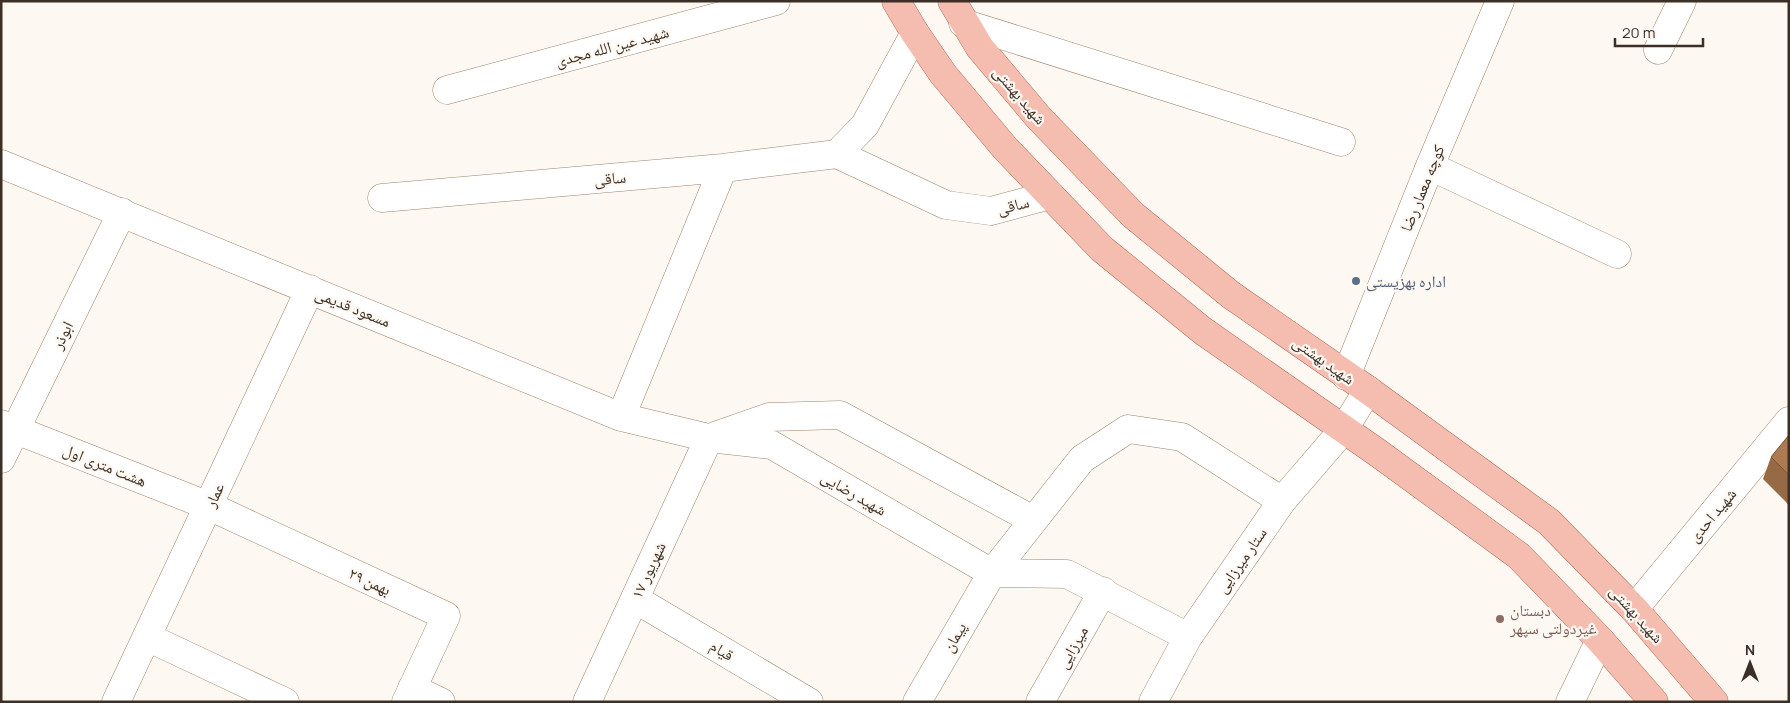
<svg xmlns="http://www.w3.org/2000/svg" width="1790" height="703" font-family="Manrope,'Noto Naskh Arabic',sans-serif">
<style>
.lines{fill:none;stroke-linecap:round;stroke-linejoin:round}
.minor-casing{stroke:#a1856d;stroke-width:29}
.major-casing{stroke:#b06f5c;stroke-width:29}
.minor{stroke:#fff;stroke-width:28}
.major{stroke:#f5bdaf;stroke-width:28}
.wall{fill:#956a44}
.building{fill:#ad7b4f;stroke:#795637}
.service-dot{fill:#5c6f8a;stroke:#fef8f3;stroke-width:2}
.education-dot{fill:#8d6e63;stroke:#fef8f3;stroke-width:2}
.labels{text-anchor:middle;stroke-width:4.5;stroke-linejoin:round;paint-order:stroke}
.street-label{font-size:16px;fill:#3c3026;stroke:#fef8f3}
.service-label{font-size:16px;fill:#4e5e75;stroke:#fef8f3;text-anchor:start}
.education-label{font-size:16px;fill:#785e54;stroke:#fef8f3;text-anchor:start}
</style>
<rect width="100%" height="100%" fill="#fef8f3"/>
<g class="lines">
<defs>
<path id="minor" d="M 963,23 L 1341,142
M 1658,50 L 1682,1
M 447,90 L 776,1
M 837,154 L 946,205 L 991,211 L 1050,195
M 1,164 L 621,417 L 709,438 L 772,445 L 992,573 L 1067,574 L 1188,637
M 1430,166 L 1617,254
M 382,198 L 723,168 L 837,154 L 865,125 L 915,33
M 1346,376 L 1430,166 L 1500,1
M 621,417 L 723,168
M 1,424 L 209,506 L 446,616 L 406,702
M 715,436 L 769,417 L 840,415 L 1033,520
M 1,459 L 122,212
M 635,599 L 809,702
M 1634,609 L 1789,421
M 147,637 L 285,702
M 412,688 L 441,702
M 116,702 L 310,289
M 587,702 L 709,438
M 917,702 L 992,573 L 1082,459 L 1128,429 L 1182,437 L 1282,501
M 1040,702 L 1103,591
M 1153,702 L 1188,637 L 1282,501 L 1344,429 L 1368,390
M 1570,702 L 1600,640"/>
<path id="major" d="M 896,1 L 915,33 L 943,74 L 1005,148 L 1102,249 L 1203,331 L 1378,453 L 1519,556 L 1600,640 L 1654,702
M 952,1 L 980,48 L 1039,118 L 1133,215 L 1231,295 L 1368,390 L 1549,522 L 1634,609 L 1714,702"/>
</defs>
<use href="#minor" class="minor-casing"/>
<use href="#major" class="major-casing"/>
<use href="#minor" class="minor"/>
<use href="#major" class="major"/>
</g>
<path class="wall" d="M 1789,435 L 1789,506 L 1786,502 L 1763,479 L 1771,457 Z"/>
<path class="building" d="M 1789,435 L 1789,475 L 1771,457 Z"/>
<circle class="service-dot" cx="1356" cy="281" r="5"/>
<circle class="education-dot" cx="1500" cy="619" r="5"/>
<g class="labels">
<g class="street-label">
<text transform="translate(612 46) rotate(-15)" y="6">شهید عین الله مجدی</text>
<text transform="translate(1020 95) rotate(49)" y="6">شهید بهشتی</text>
<text transform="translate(610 178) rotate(-5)" y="6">ساقی</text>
<text transform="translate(1422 188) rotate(-68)" y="6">کوچه معمار رضا</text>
<text transform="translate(1013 205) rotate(-14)" y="6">ساقی</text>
<text transform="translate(353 307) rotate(22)" y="6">مسعود قدیمی</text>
<text transform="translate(62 335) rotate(-64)" y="6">ابوذر</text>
<text transform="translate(1324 360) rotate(35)" y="6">شهید بهشتی</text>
<text transform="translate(105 465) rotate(22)" y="6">هشت متری اول</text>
<text transform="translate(854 493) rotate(30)" y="6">شهید رضایی</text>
<text transform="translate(214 495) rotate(-65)" y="6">عمار</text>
<text transform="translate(1712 515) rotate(-50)" y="6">شهید احدی</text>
<text transform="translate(1241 560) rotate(-55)" y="6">ستار میرزایی</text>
<text transform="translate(648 570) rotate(-65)" y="6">۱۷ شهریور</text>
<text transform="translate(370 581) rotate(25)" y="6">۲۹ بهمن</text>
<text transform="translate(1637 614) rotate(48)" y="6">شهید بهشتی</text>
<text transform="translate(954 637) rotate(-60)" y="6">پیمان</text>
<text transform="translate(1072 647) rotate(-60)" y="6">میرزایی</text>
<text transform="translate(722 650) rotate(31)" y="6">قیام</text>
</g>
<g class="service-label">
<text x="1366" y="287">اداره بهزیستی</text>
</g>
<g class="education-label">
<text x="1510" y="616">دبستان<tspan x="1510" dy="18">غیردولتی سپهر</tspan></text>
</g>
</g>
<rect width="1790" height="703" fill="none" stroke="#3c3026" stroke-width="5"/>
<g transform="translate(1750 663)" stroke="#fef8f3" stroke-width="4" paint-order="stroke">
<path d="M0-4L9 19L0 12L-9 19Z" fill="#3c3026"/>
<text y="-8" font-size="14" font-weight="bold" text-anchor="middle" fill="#3c3026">N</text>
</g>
<path d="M1615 38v8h88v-8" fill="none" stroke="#3c3026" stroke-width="2.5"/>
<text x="1622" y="38" font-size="15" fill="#3c3026" stroke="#fef8f3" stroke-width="4" paint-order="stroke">20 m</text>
</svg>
